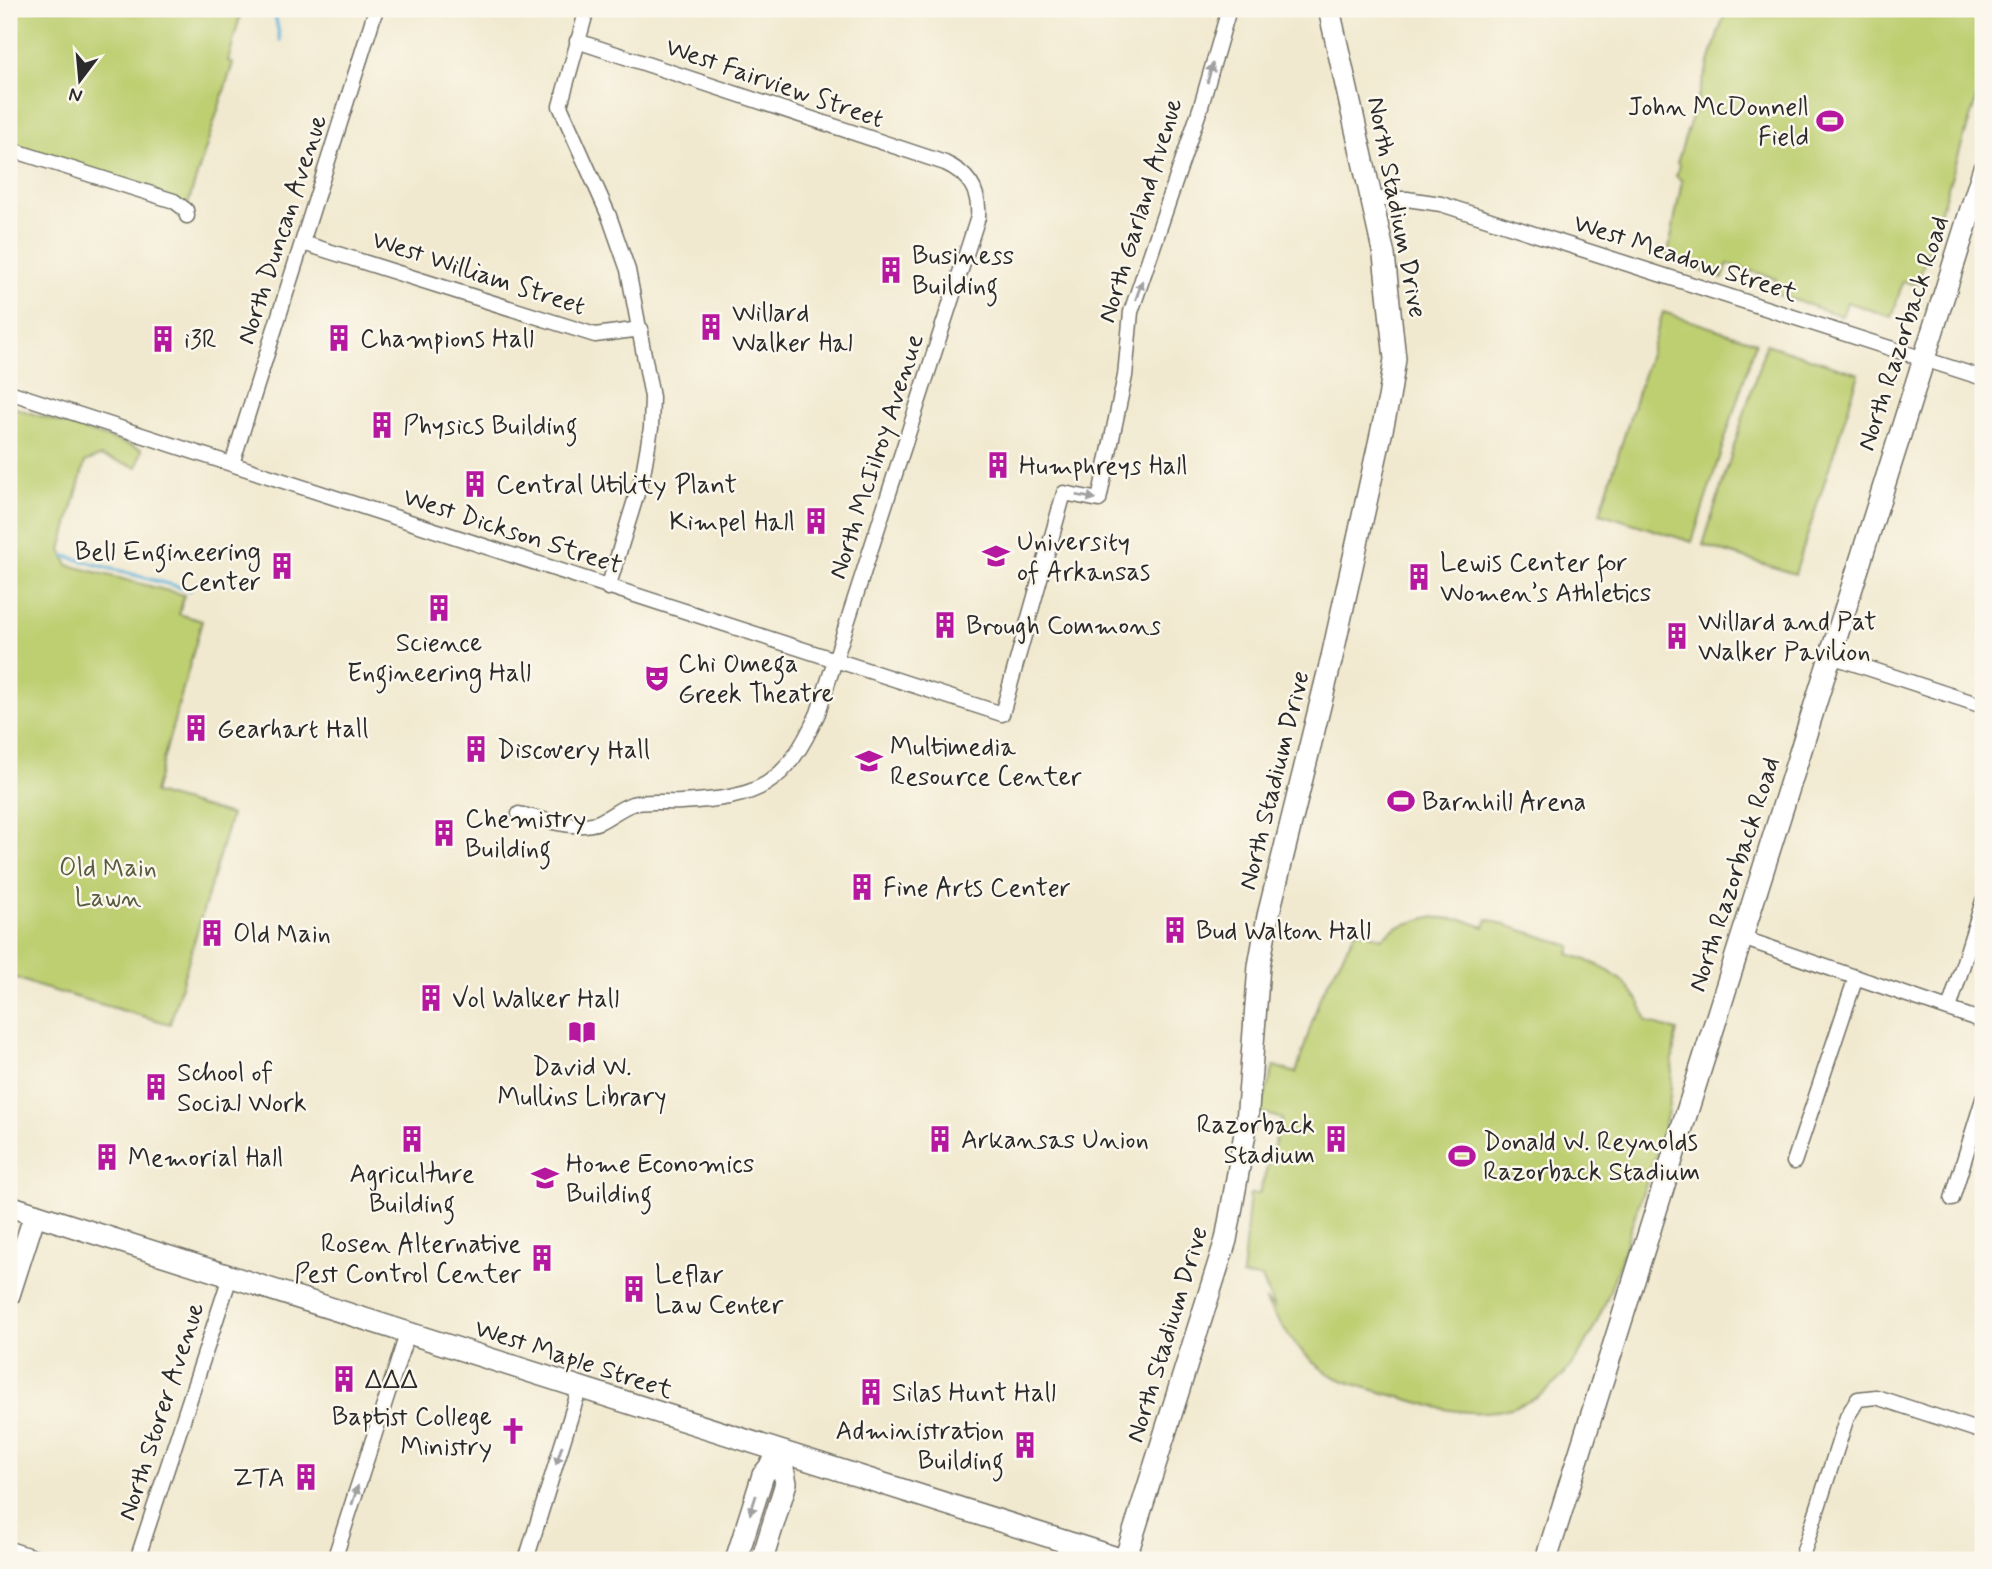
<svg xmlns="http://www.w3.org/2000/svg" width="1992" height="1569" font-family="Mynerve,sans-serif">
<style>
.green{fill:#becf72;stroke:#747d4e;stroke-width:2}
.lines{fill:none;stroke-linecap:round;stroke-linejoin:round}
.stream{stroke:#5db1d9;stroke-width:3.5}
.street-casing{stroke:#706e64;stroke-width:17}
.secondary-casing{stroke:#706e64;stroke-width:24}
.street{stroke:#fff;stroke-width:14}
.secondary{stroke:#fff;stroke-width:21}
.oneway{fill:#a0a0a0}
.labels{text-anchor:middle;stroke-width:5;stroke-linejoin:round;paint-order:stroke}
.street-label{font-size:26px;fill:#2b2b2b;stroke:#fbf7ec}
.poi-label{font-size:26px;fill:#2b2b2b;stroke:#fbf7ec;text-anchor:start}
.park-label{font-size:26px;fill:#575c40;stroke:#fbf7ec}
</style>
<rect width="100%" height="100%" fill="#fbf7ec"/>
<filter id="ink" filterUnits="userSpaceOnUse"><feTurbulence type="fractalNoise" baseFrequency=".0143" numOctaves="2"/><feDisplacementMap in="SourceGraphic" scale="14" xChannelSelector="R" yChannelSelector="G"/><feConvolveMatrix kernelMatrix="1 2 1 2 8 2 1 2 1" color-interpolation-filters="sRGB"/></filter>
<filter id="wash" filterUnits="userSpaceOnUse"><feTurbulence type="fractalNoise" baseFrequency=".00686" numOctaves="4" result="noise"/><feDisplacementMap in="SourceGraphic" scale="28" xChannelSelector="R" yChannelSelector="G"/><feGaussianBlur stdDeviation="1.57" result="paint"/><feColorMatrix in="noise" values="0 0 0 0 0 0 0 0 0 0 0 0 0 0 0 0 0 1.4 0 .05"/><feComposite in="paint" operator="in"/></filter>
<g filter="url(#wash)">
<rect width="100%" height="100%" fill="#f1e9cf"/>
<path class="green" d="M 9,9 L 242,9 L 228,61 L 233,63 L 186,210 L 9,149 Z
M 1726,9 L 1983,9 L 1983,78 L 1917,285 L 1903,281 L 1892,317 L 1847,302 L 1842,316 L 1773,293 L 1776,279 L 1728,264 L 1723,278 L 1667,259 L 1682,181 L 1676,176 L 1680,165 L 1677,163 Z
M 1663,312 L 1756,342 L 1692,542 L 1600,513 Z
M 1766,344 L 1859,374 L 1795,574 L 1703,545 Z
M 9,406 L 142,449 L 137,467 L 100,456 L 85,462 L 61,550 L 68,565 L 184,595 L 179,614 L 202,621 L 154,793 L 231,815 L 170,1024 L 37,986 L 9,975 Z
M 1430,917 L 1464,920 L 1484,927 L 1487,919 L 1571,946 L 1569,954 C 1605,965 1637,983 1647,1022 L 1677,1031 C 1671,1054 1673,1080 1669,1104 C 1663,1143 1645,1183 1633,1221 C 1598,1333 1564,1448 1417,1402 C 1392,1394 1354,1387 1331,1375 C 1302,1358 1282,1328 1265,1300 L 1274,1307 L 1262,1278 L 1242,1276 L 1250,1194 L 1259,1194 L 1282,1119 L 1260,1112 L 1274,1066 L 1296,1073 L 1320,997 L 1357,929 L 1382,938 L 1396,927 Z"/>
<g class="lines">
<path class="stream" d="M 274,9 L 280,40
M 65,556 L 190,590"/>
</g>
</g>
<g filter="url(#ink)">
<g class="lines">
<defs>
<path id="street" d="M 587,9 L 560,106 L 609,216 L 628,270 L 652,397 L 651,428 L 643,474 L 608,588
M 9,149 L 174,201 L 186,210 L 187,216
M 1372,199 L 1407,199 L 1441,204 L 1983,378
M 303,243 L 595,335 L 641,329
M 9,392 L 1002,714 L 1064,493 L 1099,500 L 1125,376 L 1131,312 L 1201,106 L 1229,9
M 232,464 L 376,9
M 1831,656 L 1983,706
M 519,814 C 543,819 575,831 599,822 C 610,817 620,808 632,804 C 646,800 666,803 681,802 C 760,798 785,786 818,713 L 978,217 C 980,191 969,174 945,163 L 577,41
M 1742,938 L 1983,1021
M 1949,1009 L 1983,901
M 1794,1162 L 1856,977
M 1952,1199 L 1983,1099
M 9,1549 L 43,1560
M 137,1560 L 230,1277
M 334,1560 L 407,1334
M 526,1560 L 579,1390
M 1801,1560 L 1847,1417 L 1858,1399 L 1876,1397 L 1983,1432"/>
<path id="secondary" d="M 9,1206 L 1123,1560
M 9,1295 L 35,1214
M 736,1560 L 763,1475 L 780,1454
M 762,1560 L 786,1483 L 780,1454
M 1125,1560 L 1226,1240 L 1247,1122 L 1259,966 L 1268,916 L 1332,657 L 1389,398 L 1395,359 L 1384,255 L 1329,9
M 1546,1560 L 1983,171"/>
</defs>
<use href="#street" class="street-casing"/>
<use href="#secondary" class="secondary-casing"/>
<use href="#street" class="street"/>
<use href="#secondary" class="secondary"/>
</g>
<defs><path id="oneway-solid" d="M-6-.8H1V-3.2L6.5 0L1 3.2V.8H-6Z" transform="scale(1.75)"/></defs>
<g class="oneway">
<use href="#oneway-solid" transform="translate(1210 73) rotate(-74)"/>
<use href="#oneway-solid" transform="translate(1139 290) rotate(-71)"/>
<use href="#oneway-solid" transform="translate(1086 497) rotate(10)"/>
<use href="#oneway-solid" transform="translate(559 1455) rotate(108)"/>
<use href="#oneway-solid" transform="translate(355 1495) rotate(-72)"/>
<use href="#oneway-solid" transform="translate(753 1505) rotate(108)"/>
</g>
</g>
<defs>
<symbol id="stadium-bare" viewBox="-9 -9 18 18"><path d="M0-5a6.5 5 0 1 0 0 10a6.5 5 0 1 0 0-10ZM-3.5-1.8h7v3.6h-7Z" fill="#b5179e" stroke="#fbf7ec" stroke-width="2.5" paint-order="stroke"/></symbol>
<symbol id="building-bare" viewBox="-9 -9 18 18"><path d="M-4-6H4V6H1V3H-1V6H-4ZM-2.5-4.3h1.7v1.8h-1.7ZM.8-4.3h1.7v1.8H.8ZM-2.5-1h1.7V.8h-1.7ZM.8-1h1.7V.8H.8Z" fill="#b5179e" stroke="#fbf7ec" stroke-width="2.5" paint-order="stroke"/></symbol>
<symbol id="university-bare" viewBox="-9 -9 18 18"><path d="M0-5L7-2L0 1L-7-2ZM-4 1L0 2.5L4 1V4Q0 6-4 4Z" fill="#b5179e" stroke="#fbf7ec" stroke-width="2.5" paint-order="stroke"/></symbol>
<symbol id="theatre-bare" viewBox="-9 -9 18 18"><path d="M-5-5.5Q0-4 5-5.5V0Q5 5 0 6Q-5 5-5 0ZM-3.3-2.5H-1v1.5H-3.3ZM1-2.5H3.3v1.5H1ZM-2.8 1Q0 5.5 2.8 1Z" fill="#b5179e" stroke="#fbf7ec" stroke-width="2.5" paint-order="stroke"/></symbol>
<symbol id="library-bare" viewBox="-9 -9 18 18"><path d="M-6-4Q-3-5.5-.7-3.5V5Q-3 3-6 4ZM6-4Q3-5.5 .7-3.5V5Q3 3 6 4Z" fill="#b5179e" stroke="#fbf7ec" stroke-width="2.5" paint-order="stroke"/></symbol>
<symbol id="church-bare" viewBox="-9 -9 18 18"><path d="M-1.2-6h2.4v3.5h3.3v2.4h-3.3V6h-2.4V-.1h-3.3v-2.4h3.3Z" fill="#b5179e" stroke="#fbf7ec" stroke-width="2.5" paint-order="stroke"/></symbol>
</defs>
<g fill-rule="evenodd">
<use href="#stadium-bare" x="1811" y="102" width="38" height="38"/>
<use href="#building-bare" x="872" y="251" width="38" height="38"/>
<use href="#building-bare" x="692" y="308" width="38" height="38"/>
<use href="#building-bare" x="320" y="319" width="38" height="38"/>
<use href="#building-bare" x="144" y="320" width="38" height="38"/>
<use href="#building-bare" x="363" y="406" width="38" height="38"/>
<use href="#building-bare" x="979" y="446" width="38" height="38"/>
<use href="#building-bare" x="456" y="465" width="38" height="38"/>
<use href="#building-bare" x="797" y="502" width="38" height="38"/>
<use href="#university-bare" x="977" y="537" width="38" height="38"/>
<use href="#building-bare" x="263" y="547" width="38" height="38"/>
<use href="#building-bare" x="1400" y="558" width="38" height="38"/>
<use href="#building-bare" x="420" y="589" width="38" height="38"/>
<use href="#building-bare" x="926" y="606" width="38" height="38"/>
<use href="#building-bare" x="1658" y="617" width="38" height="38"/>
<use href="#theatre-bare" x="638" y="659" width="38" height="38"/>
<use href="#building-bare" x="177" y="709" width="38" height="38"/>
<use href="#building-bare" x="457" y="730" width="38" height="38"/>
<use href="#university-bare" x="850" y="742" width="38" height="38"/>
<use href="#stadium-bare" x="1382" y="782" width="38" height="38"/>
<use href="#building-bare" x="425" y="814" width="38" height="38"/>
<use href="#building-bare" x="843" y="868" width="38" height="38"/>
<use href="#building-bare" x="1156" y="911" width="38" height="38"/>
<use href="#building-bare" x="193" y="914" width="38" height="38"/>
<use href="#building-bare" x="412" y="979" width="38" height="38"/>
<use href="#library-bare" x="563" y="1013" width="38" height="38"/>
<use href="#building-bare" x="137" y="1068" width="38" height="38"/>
<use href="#building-bare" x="393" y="1120" width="38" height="38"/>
<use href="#building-bare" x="921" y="1120" width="38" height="38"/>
<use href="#building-bare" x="1317" y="1120" width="38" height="38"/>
<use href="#stadium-bare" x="1443" y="1137" width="38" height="38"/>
<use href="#building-bare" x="88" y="1138" width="38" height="38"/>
<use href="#university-bare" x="526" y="1159" width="38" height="38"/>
<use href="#building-bare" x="523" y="1239" width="38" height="38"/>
<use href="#building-bare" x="615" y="1270" width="38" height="38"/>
<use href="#building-bare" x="325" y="1360" width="38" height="38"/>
<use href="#building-bare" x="852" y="1373" width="38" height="38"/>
<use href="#church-bare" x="494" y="1412" width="38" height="38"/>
<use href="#building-bare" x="1006" y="1426" width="38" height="38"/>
<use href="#building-bare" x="287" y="1458" width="38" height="38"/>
</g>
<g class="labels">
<g class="street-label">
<text transform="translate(775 82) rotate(19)" y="9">West Fairview Street</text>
<text transform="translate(1398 207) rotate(79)" y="9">North Stadium Drive</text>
<text transform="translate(1139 210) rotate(-73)" y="9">North Garland Avenue</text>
<text transform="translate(281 229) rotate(-72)" y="9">North Duncan Avenue</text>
<text transform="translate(1686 257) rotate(18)" y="9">West Meadow Street</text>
<text transform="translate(479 272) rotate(18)" y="9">West William Street</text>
<text transform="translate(1902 333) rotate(-72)" y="9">North Razorback Road</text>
<text transform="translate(875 456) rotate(-72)" y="9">North McIilroy Avenue</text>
<text transform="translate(513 530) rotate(18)" y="9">West Dickson Street</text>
<text transform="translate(1273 780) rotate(-76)" y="9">North Stadium Drive</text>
<text transform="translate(1733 874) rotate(-72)" y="9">North Razorback Road</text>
<text transform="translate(1166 1334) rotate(-73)" y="9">North Stadium Drive</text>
<text transform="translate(574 1358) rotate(18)" y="9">West Maple Street</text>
<text transform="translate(160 1411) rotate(-72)" y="9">North Storer Avenue</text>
</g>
<g class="poi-label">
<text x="1809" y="115" text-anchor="end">John McDonnell<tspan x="1809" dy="30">Field</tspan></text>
<text x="912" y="264">Business<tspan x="912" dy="30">Building</tspan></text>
<text x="732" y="321">Willard<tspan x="732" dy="30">Walker Hal</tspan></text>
<text x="360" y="347">Champions Hall</text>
<text x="184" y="348">i3R</text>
<text x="403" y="434">Physics Building</text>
<text x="1019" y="474">Humphreys Hall</text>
<text x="496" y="493">Central Utility Plant</text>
<text x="795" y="530" text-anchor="end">Kimpel Hall</text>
<text x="1017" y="550">University<tspan x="1017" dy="30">of Arkansas</tspan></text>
<text x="261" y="560" text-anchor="end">Bell Engineering<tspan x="261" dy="30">Center</tspan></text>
<text x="1440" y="571">Lewis Center for<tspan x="1440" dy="30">Women’s Athletics</tspan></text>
<text x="1698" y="630">Willard and Pat<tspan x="1698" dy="30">Walker Pavilion</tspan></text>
<text x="966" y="634">Brough Commons</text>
<text x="439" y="651" text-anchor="middle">Science<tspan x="439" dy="30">Engineering Hall</tspan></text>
<text x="678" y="672">Chi Omega<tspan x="678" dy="30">Greek Theatre</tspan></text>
<text x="217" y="737">Gearhart Hall</text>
<text x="890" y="755">Multimedia<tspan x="890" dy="30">Resource Center</tspan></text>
<text x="497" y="758">Discovery Hall</text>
<text x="1422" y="810">Barnhill Arena</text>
<text x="465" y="827">Chemistry<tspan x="465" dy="30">Building</tspan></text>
<text x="883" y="896">Fine Arts Center</text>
<text x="1196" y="939">Bud Walton Hall</text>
<text x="233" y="942">Old Main</text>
<text x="452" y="1007">Vol Walker Hall</text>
<text x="582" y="1075" text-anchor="middle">David W.<tspan x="582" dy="30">Mullins Library</tspan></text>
<text x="177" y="1081">School of<tspan x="177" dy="30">Social Work</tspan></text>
<text x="1315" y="1133" text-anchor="end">Razorback<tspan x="1315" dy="30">Stadium</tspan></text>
<text x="961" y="1148">Arkansas Union</text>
<text x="1483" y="1150">Donald W. Reynolds<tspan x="1483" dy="30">Razorback Stadium</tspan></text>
<text x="128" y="1166">Memorial Hall</text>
<text x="566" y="1172">Home Economics<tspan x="566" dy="30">Building</tspan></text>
<text x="412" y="1182" text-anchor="middle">Agriculture<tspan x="412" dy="30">Building</tspan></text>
<text x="521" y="1252" text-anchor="end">Rosen Alternative<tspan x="521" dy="30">Pest Control Center</tspan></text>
<text x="655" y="1283">Leflar<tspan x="655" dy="30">Law Center</tspan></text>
<text x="365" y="1388">ΔΔΔ</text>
<text x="892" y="1401">Silas Hunt Hall</text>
<text x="492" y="1425" text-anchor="end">Baptist College<tspan x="492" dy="30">Ministry</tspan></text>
<text x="1004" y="1439" text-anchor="end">Administration<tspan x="1004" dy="30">Building</tspan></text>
<text x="285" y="1486" text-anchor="end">ΖΤΑ</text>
</g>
<g class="park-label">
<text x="108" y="876">Old Main<tspan x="108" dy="30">Lawn</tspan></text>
</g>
</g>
<rect width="1992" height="1569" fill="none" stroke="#fbf7ec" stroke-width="35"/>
<g transform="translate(80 80) rotate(196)" stroke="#fbf7ec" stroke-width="5" paint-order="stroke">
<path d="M0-5L12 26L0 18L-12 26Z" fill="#2b2b2b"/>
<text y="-10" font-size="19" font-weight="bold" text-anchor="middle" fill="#2b2b2b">N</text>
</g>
</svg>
